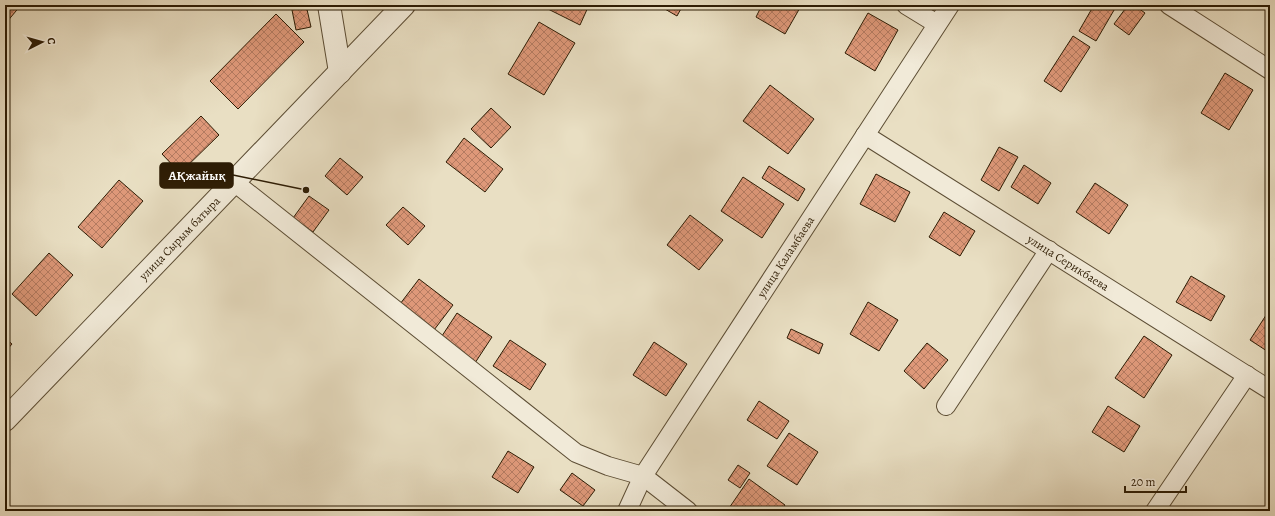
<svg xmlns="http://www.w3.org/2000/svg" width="1275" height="516" font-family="Alegreya,serif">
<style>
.building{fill:url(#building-cross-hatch);stroke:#2d1c04}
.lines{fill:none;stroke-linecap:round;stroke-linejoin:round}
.minor-casing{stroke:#5c4d34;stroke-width:20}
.tertiary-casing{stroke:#5c4d34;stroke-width:24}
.minor{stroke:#f1ead8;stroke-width:18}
.tertiary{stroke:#f1ead8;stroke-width:22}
.labels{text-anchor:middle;stroke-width:3;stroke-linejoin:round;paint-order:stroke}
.street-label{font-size:12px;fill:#2d1c04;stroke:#f1ead8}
.leader{fill:none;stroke:#2d1c04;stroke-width:1.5}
.callout-dot{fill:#2d1c04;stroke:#f1ead8;stroke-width:1.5}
.callout{fill:#2d1c04;stroke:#2d1c04;stroke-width:1.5}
.callout-label{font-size:13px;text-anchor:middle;font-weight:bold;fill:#fff}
</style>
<defs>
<pattern id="building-cross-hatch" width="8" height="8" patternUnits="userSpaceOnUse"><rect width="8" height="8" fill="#de9879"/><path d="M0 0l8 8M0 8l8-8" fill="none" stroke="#b47b61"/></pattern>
</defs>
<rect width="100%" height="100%" fill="#e9dfc3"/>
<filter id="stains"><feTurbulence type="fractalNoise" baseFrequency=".005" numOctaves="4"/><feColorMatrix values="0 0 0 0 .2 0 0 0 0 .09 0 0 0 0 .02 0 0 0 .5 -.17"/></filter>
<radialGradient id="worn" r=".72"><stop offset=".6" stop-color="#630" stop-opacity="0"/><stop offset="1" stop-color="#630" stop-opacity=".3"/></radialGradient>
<path class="building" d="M 5,5 L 21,5 L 6,23 L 5,22 Z
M 291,5 L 306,5 L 311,27 L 296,30 Z
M 545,5 L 589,5 L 580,25 L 544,7 Z
M 658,5 L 683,5 L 677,16 Z
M 762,5 L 799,5 L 801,6 L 785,34 L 756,17 Z
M 1094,5 L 1117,5 L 1096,41 L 1079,31 Z
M 1128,5 L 1134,5 L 1145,13 L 1129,35 L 1114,24 Z
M 868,13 L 898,30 L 875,71 L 845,53 Z
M 276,14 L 304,42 L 238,109 L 210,81 Z
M 539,22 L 575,43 L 544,95 L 508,74 Z
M 1073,36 L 1090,47 L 1061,92 L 1044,81 Z
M 1225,73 L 1253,90 L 1229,130 L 1201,113 Z
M 770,85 L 814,119 L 788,154 L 743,121 Z
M 491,108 L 511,127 L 491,148 L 471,129 Z
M 201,116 L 219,135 L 180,173 L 162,154 Z
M 464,138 L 503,169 L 485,192 L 446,162 Z
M 999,147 L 1018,157 L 999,191 L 981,180 Z
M 340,158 L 363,177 L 347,195 L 325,176 Z
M 1024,165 L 1051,183 L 1038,204 L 1011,187 Z
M 769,166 L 805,189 L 798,201 L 762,178 Z
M 876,174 L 910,192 L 895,222 L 860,204 Z
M 743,177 L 784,204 L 762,238 L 721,211 Z
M 119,180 L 143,201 L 102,248 L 78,227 Z
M 1095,183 L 1128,205 L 1109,234 L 1076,212 Z
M 309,196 L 329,210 L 313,232 L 293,218 Z
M 403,207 L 425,226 L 408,245 L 386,225 Z
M 944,212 L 975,231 L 960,256 L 929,237 Z
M 690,215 L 723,240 L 699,270 L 667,245 Z
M 49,253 L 73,275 L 36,316 L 12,294 Z
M 1191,276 L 1225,296 L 1211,321 L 1176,302 Z
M 419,279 L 453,305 L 434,330 L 400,304 Z
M 868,302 L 898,320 L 879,351 L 850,334 Z
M 1270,309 L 1270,353 L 1250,340 Z
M 457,313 L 492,337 L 473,366 L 438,342 Z
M 791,329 L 823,344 L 819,354 L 787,338 Z
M 1144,336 L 1172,355 L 1144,398 L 1115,378 Z
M 5,338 L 12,344 L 5,352 Z
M 510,340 L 546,364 L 530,390 L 493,366 Z
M 654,342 L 687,364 L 666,396 L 633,375 Z
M 927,343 L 948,360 L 924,389 L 904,371 Z
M 759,401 L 789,421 L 777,439 L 747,420 Z
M 1108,406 L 1140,426 L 1124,452 L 1092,432 Z
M 789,433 L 818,452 L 797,485 L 767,466 Z
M 508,451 L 534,467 L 518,493 L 492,477 Z
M 738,465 L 750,473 L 740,488 L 728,480 Z
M 572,473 L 595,490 L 583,506 L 560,490 Z
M 749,479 L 785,505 L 781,511 L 727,511 Z"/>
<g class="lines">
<defs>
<g id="minor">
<path d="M 906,5 L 937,24"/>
<path d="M 1169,5 L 1270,70"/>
<path id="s1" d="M 865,135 L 1270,390"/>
<path d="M 234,182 L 576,453 L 608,466 L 643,476 L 688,511"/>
<path d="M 946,406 L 1049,250"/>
<path id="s2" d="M 627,511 L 643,476 L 950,5"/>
<path d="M 1155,511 L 1247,375"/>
</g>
<g id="tertiary">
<path d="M 329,5 L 340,72"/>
<path id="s3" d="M 5,420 L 404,5"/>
</g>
</defs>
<use href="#minor" class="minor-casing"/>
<use href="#tertiary" class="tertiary-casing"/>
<use href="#minor" class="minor"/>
<use href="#tertiary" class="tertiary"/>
</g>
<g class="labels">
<g class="street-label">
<text dy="4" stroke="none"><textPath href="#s3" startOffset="252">улица Сырым батыра</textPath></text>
<text dy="4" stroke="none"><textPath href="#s2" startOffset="300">улица Каламбаева</textPath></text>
<text dy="4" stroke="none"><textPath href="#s1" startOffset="240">улица Серикбаева</textPath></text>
</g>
</g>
<path class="leader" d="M306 190L233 175"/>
<circle class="callout-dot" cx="306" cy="190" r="4"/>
<rect class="callout" x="160" y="163" width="73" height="25" rx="4"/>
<g class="callout-label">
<text x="197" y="180">АҚжайық</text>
</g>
<rect width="1275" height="516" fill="none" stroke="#e9dfc3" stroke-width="20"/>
<rect x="6" y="6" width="1263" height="504" fill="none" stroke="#2d1c04" stroke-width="2"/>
<rect x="10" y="10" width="1255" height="496" fill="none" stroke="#2d1c04"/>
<g transform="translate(42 42) rotate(84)" stroke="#f1ead8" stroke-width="3" paint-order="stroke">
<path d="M0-3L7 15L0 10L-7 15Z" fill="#2d1c04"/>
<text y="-6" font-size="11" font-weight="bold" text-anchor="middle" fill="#2d1c04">С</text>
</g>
<path d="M1125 486v6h61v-6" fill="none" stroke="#2d1c04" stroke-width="2"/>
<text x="1131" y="486" font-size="12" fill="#2d1c04" stroke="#f1ead8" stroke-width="3" paint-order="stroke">20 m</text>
<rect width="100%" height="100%" filter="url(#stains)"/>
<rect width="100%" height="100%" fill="url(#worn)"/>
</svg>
